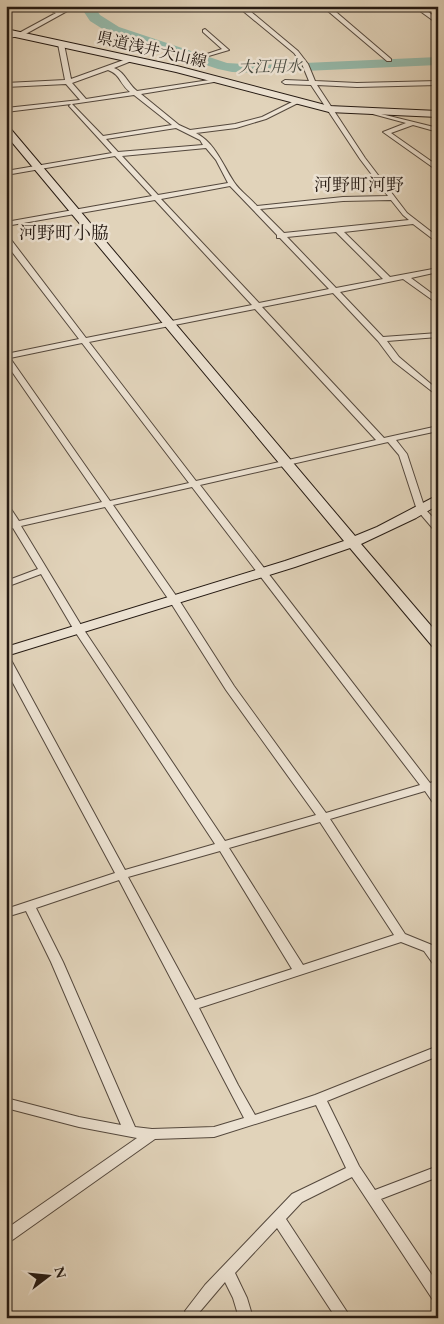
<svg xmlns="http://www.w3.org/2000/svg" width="444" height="1324" font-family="'EB Garamond','Noto Serif JP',serif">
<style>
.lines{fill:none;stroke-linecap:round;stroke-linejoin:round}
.river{fill:#95b9aa;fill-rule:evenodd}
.street-casing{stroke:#54483d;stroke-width:2}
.secondary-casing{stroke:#251a13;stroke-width:2}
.street{fill:#ece2d2;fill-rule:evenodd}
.secondary{fill:#ece2d2;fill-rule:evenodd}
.labels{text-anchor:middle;stroke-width:5;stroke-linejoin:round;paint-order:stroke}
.far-street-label{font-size:16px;fill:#251a13;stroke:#ece2d2}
.far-water-label{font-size:16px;font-style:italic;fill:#474a40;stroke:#ece2d2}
.far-quarter-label{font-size:18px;fill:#251a13;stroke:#ece2d2}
</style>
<rect width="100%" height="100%" fill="#e1d3ba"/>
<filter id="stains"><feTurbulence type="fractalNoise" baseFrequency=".004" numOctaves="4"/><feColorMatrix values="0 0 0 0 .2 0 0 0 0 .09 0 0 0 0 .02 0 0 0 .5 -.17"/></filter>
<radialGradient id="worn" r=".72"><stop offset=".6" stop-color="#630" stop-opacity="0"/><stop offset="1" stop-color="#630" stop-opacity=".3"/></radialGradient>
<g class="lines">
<path class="river" d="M 80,6 L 94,6 L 100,15 L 119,27 L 227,63 L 260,65 L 438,57 L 438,65 L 260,73 L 232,72 L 218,69 L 109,33 L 90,21 Z"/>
<defs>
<path id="street" d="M 41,6 L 50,6 L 61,11 L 63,9 L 61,6 L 67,6 L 69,10 L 22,36 L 6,38 L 6,34 L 19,33 L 56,13 Z
M 237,6 L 244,6 L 298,51 L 308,64 L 315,81 L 357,83 L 438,81 L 438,85 L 357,87 L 317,85 L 365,158 L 407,213 L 438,237 L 438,243 L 413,224 L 344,232 L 390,277 L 438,268 L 438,272 L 411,278 L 438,298 L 438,304 L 403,279 L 340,292 L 383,337 L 438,333 L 438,337 L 387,341 L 399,357 L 438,390 L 438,396 L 393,361 L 378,341 L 333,293 L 262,307 L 384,438 L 438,426 L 438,431 L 396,440 L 407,454 L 425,509 L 438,523 L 438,532 L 435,531 L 417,510 L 399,455 L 388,442 L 200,485 L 430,783 L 438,780 L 438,788 L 434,789 L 438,793 L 438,805 L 434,804 L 425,791 L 330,819 L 405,934 L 432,945 L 438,953 L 438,966 L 434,965 L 424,951 L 401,942 L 199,1008 L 238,1085 L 255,1115 L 315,1095 L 438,1046 L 438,1056 L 327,1101 L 359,1166 L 375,1190 L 438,1166 L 438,1177 L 381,1199 L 438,1284 L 438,1302 L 433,1300 L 352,1177 L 302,1202 L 286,1219 L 351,1318 L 336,1318 L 277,1228 L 235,1273 L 247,1298 L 253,1318 L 239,1318 L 233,1298 L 225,1282 L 197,1315 L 192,1317 L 187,1315 L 185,1311 L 205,1285 L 292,1194 L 346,1168 L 316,1105 L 214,1137 L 155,1139 L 11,1241 L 6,1243 L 6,1229 L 137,1138 L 79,1127 L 6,1108 L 6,1098 L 79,1117 L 121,1125 L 51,962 L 26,911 L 6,917 L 6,909 L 115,873 L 6,670 L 6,657 L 11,660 L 125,870 L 215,844 L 74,630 L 41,574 L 6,587 L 6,581 L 38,569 L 13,528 L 6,530 L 6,524 L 11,523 L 6,516 L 6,505 L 9,506 L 19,521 L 102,502 L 6,363 L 6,354 L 79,339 L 6,244 L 6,237 L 9,237 L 86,338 L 252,305 L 155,200 L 6,226 L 6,222 L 152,196 L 115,156 L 6,175 L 6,171 L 112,153 L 70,107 L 69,106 L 71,104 L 6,112 L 6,108 L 80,100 L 66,84 L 6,87 L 6,83 L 65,80 L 58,44 L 61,42 L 64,44 L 71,79 L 132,57 L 134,58 L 134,60 L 114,68 C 125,72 127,83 137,91 L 216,79 L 217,80 L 214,82 L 141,94 L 179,125 L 190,130 L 235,124 L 262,117 L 294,101 L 298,101 L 298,103 L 266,119 L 236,128 L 196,133 C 216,144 222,164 234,182 C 240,191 250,198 257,206 L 343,197 L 388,196 L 360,159 L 311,85 L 285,84 L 282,82 L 285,80 L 309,81 L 302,64 L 294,53 ZM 108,70 C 121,75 119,83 130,92 L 86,99 L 72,83 ZM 134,95 L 172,125 L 103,136 L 72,104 ZM 176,128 L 200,140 L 203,145 L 118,152 L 106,139 ZM 206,148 L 216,160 L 228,183 L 158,195 L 122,156 ZM 230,186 L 277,235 L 277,238 L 280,238 L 329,289 L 259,303 L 161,199 ZM 391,200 L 403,215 L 409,220 L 284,233 L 260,209 L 343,201 ZM 336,232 L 383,279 L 336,288 L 287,237 ZM 255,309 L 376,440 L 196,481 L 89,342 ZM 82,343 L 189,483 L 110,501 L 10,358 ZM 192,487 L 420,785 L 326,813 L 234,686 L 179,600 L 113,505 ZM 105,507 L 169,600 L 226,690 L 316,815 L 225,841 L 84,630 L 21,526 ZM 320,822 L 394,935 L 303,965 L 229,848 ZM 220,851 L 292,969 L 195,1000 L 128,877 ZM 119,880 L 244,1118 L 214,1127 L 152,1129 L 135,1127 L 63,962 L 36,908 Z
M 322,6 L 329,6 L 391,59 L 391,61 L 387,61 Z
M 413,6 L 420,6 L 438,19 L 438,24 Z
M 205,29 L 229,50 L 195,60 L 195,58 L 222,49 L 203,32 L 203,30 Z
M 369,111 L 438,128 L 438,132 L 413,125 L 391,133 L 438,166 L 438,171 L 383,132 L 406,123 L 369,113 Z"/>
<path id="secondary" d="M 6,29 L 177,66 L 329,106 L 438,111 L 438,117 L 329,112 L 176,72 L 6,35 Z
M 6,126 L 9,127 L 355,536 L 377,527 L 438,495 L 438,505 L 416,518 L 361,544 L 438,634 L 438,648 L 433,647 L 350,548 L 295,567 L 6,656 L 6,647 L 285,561 L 344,541 L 6,135 Z"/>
</defs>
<use href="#street" class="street-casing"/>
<use href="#secondary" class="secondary-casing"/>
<use href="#street" class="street"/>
<use href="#secondary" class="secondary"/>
</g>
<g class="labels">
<g class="far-street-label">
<text transform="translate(152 49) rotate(13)" y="6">県道浅井犬山線</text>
</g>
<g class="far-water-label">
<text transform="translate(270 66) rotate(-1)" y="6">大江用水</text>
</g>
<g class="far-quarter-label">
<text x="359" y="191">河野町河野</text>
<text x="64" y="239">河野町小脇</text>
</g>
</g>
<rect width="444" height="1324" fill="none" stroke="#e1d3ba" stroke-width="25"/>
<rect x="8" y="8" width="429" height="1309" fill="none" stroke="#251a13" stroke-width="2.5"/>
<rect x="12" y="12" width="419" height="1299" fill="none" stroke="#251a13"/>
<g transform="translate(48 1276) rotate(74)" stroke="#ece2d2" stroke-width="4" paint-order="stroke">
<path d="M0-4L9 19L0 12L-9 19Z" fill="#251a13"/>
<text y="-8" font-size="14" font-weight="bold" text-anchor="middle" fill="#251a13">N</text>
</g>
<rect width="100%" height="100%" filter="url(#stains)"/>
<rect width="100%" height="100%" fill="url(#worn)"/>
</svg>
